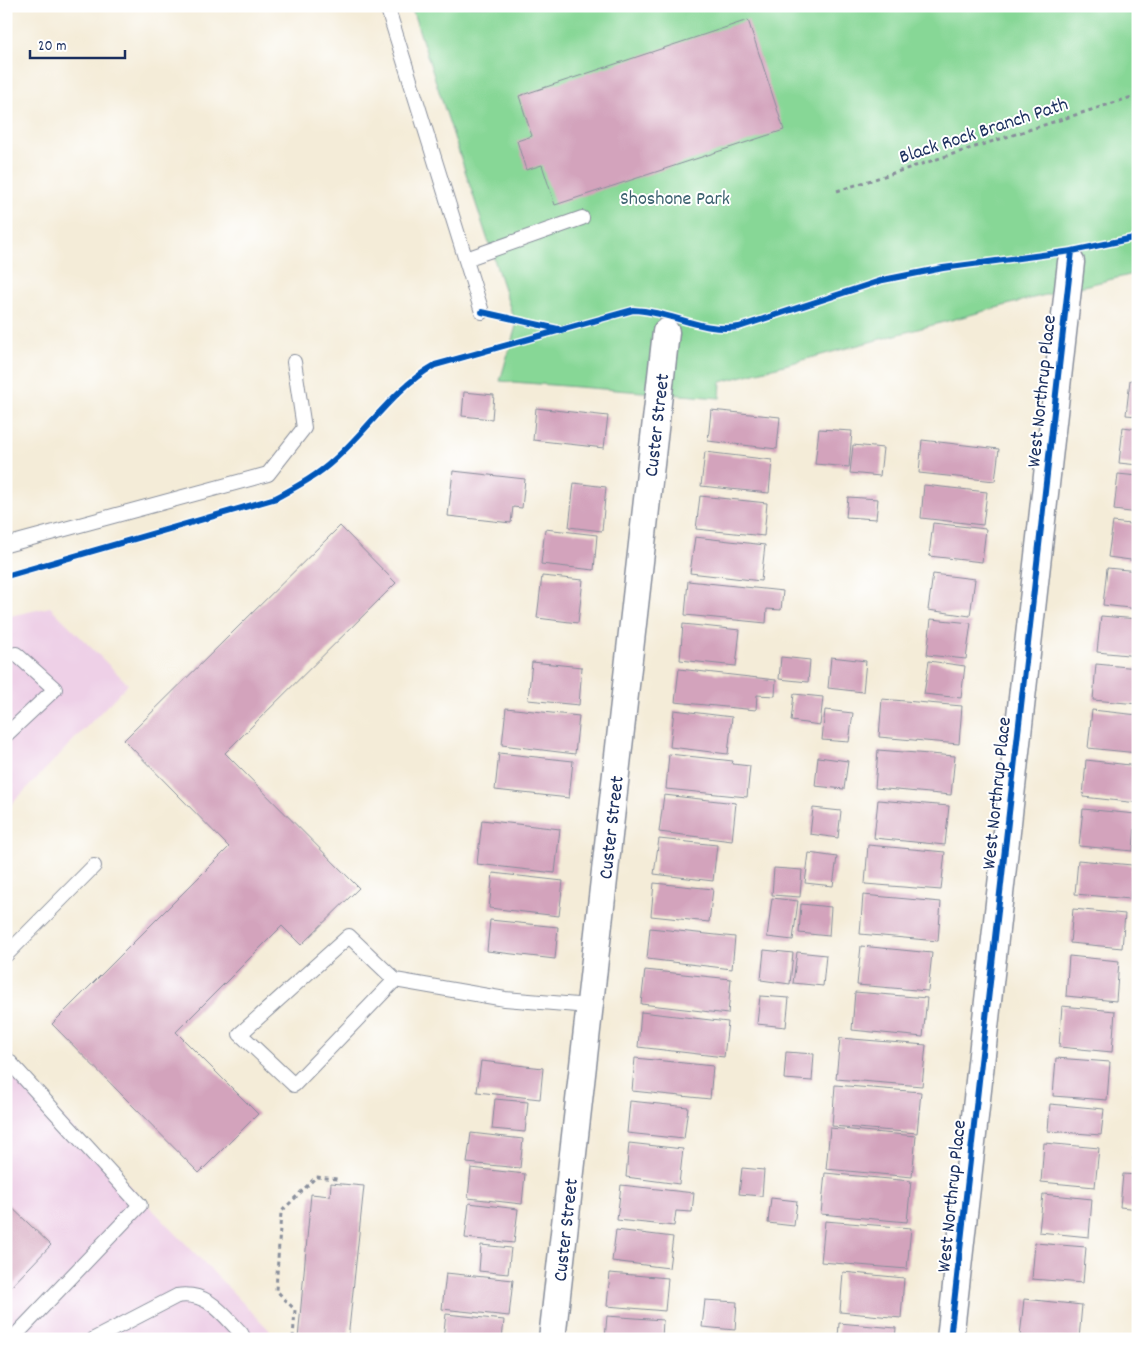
<svg xmlns="http://www.w3.org/2000/svg" width="1144" height="1345" font-family="Dekko,sans-serif">
<style>
.built{fill:#eed0e7}
.green{fill:#87d796;stroke:#51837a}
.building{fill:#d3a3bc}
.lines{fill:none;stroke-linecap:round;stroke-linejoin:round}
.lane-casing{stroke:#888e9b;stroke-width:16}
.street-casing{stroke:#888e9b;stroke-width:29}
.path{stroke:#888e9b;stroke-width:3;stroke-dasharray:4 4;stroke-linecap:butt}
.lane{stroke:#fff;stroke-width:14}
.street{stroke:#fff;stroke-width:26}
.cycleway-casing{stroke:#fff;stroke-width:9}
.cycleway{stroke:#0057b8;stroke-width:6}
.labels{text-anchor:middle;stroke-width:4;stroke-linejoin:round;paint-order:stroke}
.street-label{font-size:20px;fill:#1b2f5e;stroke:#fff}
.park-label{font-size:20px;fill:#3b616f;stroke:#fff}
</style>
<rect width="100%" height="100%" fill="#fff"/>
<filter id="ink" filterUnits="userSpaceOnUse"><feTurbulence type="fractalNoise" baseFrequency=".02" numOctaves="2"/><feDisplacementMap in="SourceGraphic" scale="10" xChannelSelector="R" yChannelSelector="G"/><feConvolveMatrix kernelMatrix="1 2 1 2 8 2 1 2 1" color-interpolation-filters="sRGB"/></filter>
<filter id="wash" filterUnits="userSpaceOnUse"><feTurbulence type="fractalNoise" baseFrequency=".0096" numOctaves="4" result="noise"/><feDisplacementMap in="SourceGraphic" scale="20" xChannelSelector="R" yChannelSelector="G"/><feGaussianBlur stdDeviation="1.12" result="paint"/><feColorMatrix in="noise" values="0 0 0 0 0 0 0 0 0 0 0 0 0 0 0 0 0 1.4 0 .05"/><feComposite in="paint" operator="in"/></filter>
<g filter="url(#wash)">
<rect width="100%" height="100%" fill="#f4ecd8"/>
<path class="built" d="M 50,607 L 128,684 L 6,810 L 6,617 Z
M 6,1059 L 185,1243 L 278,1339 L 6,1339 Z"/>
<path class="green" d="M 411,6 L 1138,6 L 1138,273 L 1033,298 L 721,382 L 720,398 L 500,381 L 516,326 Z"/>
<g id="blocks">
<path class="building" d="M 748,20 L 784,130 L 555,205 L 542,165 L 526,170 L 517,141 L 532,136 L 519,96 Z
M 1130,380 L 1138,381 L 1138,416 L 1126,415 Z
M 464,392 L 494,395 L 492,419 L 462,416 Z
M 536,408 L 608,416 L 604,448 L 533,440 Z
M 711,410 L 780,417 L 777,449 L 708,441 Z
M 1123,427 L 1138,429 L 1138,465 L 1119,463 Z
M 819,429 L 852,431 L 849,467 L 815,464 Z
M 922,440 L 999,449 L 995,481 L 919,473 Z
M 853,445 L 883,448 L 880,476 L 850,473 Z
M 705,452 L 772,460 L 769,493 L 701,486 Z
M 453,471 L 525,479 L 522,508 L 513,507 L 511,523 L 448,516 Z
M 1118,474 L 1138,476 L 1138,513 L 1114,510 Z
M 574,483 L 606,487 L 602,531 L 569,527 Z
M 924,485 L 987,492 L 983,525 L 921,518 Z
M 700,496 L 767,503 L 764,536 L 696,529 Z
M 848,497 L 878,499 L 876,519 L 846,517 Z
M 1113,522 L 1138,525 L 1138,561 L 1108,557 Z
M 933,523 L 986,529 L 982,562 L 929,556 Z
M 340,526 L 396,583 L 225,753 L 359,888 L 301,945 L 282,926 L 176,1032 L 258,1114 L 199,1173 L 52,1024 L 229,847 L 124,740 Z
M 545,529 L 597,535 L 594,570 L 541,564 Z
M 695,537 L 765,545 L 761,581 L 690,573 Z
M 1107,568 L 1138,571 L 1138,609 L 1103,605 Z
M 933,574 L 975,579 L 970,616 L 928,610 Z
M 542,576 L 583,580 L 578,623 L 537,618 Z
M 688,581 L 783,591 L 781,610 L 767,609 L 766,623 L 685,615 Z
M 1101,616 L 1138,619 L 1138,656 L 1097,652 Z
M 931,619 L 971,623 L 966,659 L 927,655 Z
M 683,624 L 740,630 L 736,666 L 680,660 Z
M 781,657 L 810,660 L 808,682 L 779,679 Z
M 831,657 L 866,661 L 863,692 L 828,688 Z
M 929,661 L 965,666 L 961,698 L 924,694 Z
M 532,662 L 582,667 L 579,705 L 528,700 Z
M 1096,664 L 1138,668 L 1138,704 L 1093,700 Z
M 679,669 L 776,680 L 775,696 L 757,695 L 756,710 L 675,702 Z
M 794,694 L 823,697 L 820,725 L 791,721 Z
M 882,699 L 962,706 L 959,744 L 879,737 Z
M 506,708 L 579,716 L 575,754 L 502,745 Z
M 674,710 L 732,717 L 728,754 L 670,747 Z
M 825,710 L 853,713 L 849,742 L 822,740 Z
M 1092,710 L 1138,715 L 1138,753 L 1088,748 Z
M 878,750 L 955,756 L 951,795 L 875,788 Z
M 499,753 L 573,761 L 569,798 L 495,790 Z
M 669,754 L 733,761 L 732,764 L 750,766 L 747,797 L 666,789 Z
M 818,757 L 848,761 L 844,789 L 815,786 Z
M 1086,760 L 1138,766 L 1138,803 L 1083,797 Z
M 664,795 L 736,803 L 732,841 L 659,832 Z
M 878,800 L 949,806 L 945,845 L 874,838 Z
M 813,808 L 841,811 L 838,838 L 810,834 Z
M 1083,809 L 1136,814 L 1133,851 L 1079,846 Z
M 482,820 L 560,829 L 555,873 L 477,864 Z
M 659,839 L 717,845 L 713,881 L 654,874 Z
M 868,845 L 945,852 L 941,890 L 865,884 Z
M 809,853 L 837,857 L 833,886 L 805,883 Z
M 1078,860 L 1132,865 L 1130,899 L 1075,894 Z
M 774,868 L 802,870 L 800,897 L 772,895 Z
M 493,873 L 563,881 L 559,916 L 489,908 Z
M 654,883 L 713,889 L 709,922 L 651,916 Z
M 863,895 L 941,902 L 938,941 L 860,934 Z
M 772,898 L 798,901 L 793,940 L 767,937 Z
M 801,904 L 831,907 L 829,936 L 799,933 Z
M 1073,909 L 1125,914 L 1122,948 L 1070,943 Z
M 490,920 L 558,927 L 555,959 L 487,951 Z
M 650,928 L 735,937 L 732,969 L 647,959 Z
M 861,946 L 932,953 L 928,991 L 857,985 Z
M 764,950 L 793,953 L 790,984 L 761,980 Z
M 797,952 L 826,955 L 823,986 L 793,983 Z
M 1069,956 L 1119,961 L 1116,1001 L 1066,996 Z
M 645,970 L 731,979 L 728,1014 L 641,1004 Z
M 855,992 L 927,998 L 923,1037 L 852,1030 Z
M 760,996 L 789,998 L 786,1027 L 757,1024 Z
M 1062,1006 L 1115,1011 L 1112,1052 L 1059,1047 Z
M 641,1012 L 728,1022 L 724,1057 L 638,1047 Z
M 840,1038 L 926,1045 L 922,1086 L 836,1079 Z
M 786,1052 L 814,1054 L 812,1081 L 784,1079 Z
M 635,1058 L 713,1066 L 710,1099 L 632,1091 Z
M 1056,1058 L 1110,1062 L 1107,1100 L 1053,1096 Z
M 481,1061 L 543,1068 L 540,1099 L 477,1092 Z
M 835,1085 L 921,1092 L 917,1133 L 832,1126 Z
M 495,1099 L 528,1102 L 525,1132 L 492,1129 Z
M 630,1101 L 688,1107 L 684,1139 L 627,1133 Z
M 1050,1104 L 1104,1109 L 1101,1135 L 1048,1131 Z
M 830,1128 L 916,1136 L 912,1177 L 826,1169 Z
M 471,1133 L 523,1139 L 520,1168 L 467,1163 Z
M 1135,1142 L 1138,1142 L 1138,1161 L 1133,1160 Z
M 629,1143 L 683,1149 L 679,1184 L 626,1177 Z
M 1044,1143 L 1099,1148 L 1095,1187 L 1041,1182 Z
M 471,1168 L 525,1174 L 522,1204 L 468,1198 Z
M 742,1168 L 764,1170 L 762,1196 L 739,1194 Z
M 825,1173 L 911,1181 L 907,1222 L 821,1214 Z
M 1123,1174 L 1138,1175 L 1138,1209 L 1120,1207 Z
M 331,1183 L 364,1186 L 348,1339 L 298,1339 L 311,1194 L 330,1196 Z
M 621,1185 L 694,1193 L 692,1212 L 676,1211 L 674,1226 L 617,1220 Z
M 1043,1194 L 1092,1199 L 1089,1237 L 1039,1232 Z
M 771,1198 L 797,1201 L 794,1226 L 768,1223 Z
M 6,1202 L 51,1245 L 6,1292 Z
M 469,1203 L 518,1209 L 514,1243 L 465,1238 Z
M 825,1221 L 911,1228 L 907,1269 L 821,1262 Z
M 616,1230 L 673,1237 L 669,1268 L 612,1261 Z
M 1035,1243 L 1086,1247 L 1083,1283 L 1032,1279 Z
M 481,1245 L 511,1248 L 508,1274 L 479,1271 Z
M 843,1272 L 904,1278 L 901,1318 L 840,1312 Z
M 446,1273 L 513,1280 L 509,1316 L 442,1309 Z
M 610,1273 L 668,1278 L 665,1311 L 607,1306 Z
M 1024,1299 L 1082,1305 L 1079,1339 L 1020,1336 Z
M 705,1300 L 737,1302 L 735,1330 L 702,1327 Z
M 446,1314 L 504,1320 L 502,1339 L 443,1339 Z
M 607,1316 L 663,1320 L 662,1339 L 605,1339 Z
M 839,1323 L 896,1328 L 895,1339 L 838,1339 Z"/>
</g>
</g>
<g filter="url(#ink)">
<use href="#blocks" fill-opacity="0" stroke="#888e9b" stroke-width="1"/>
<g class="lines">
<defs>
<path id="lane" d="M 387,6 L 482,312
M 466,259 L 582,218
M 6,545 L 268,474 L 304,428 L 294,362
M 6,657 L 16,654 L 55,689 L 6,735
M 6,955 L 94,866
M 395,980 L 349,936 L 240,1034 L 294,1085 L 395,980 L 505,999 L 589,1006
M 6,1058 L 140,1205 L 12,1339
M 94,1339 L 177,1296 C 207,1291 222,1313 241,1333 L 244,1339"/>
<g id="street">
<path id="s1" d="M 552,1339 L 666,332"/>
<path d="M 950,1339 L 1071,262"/>
</g>
</defs>
<use href="#lane" class="lane-casing"/>
<use href="#street" class="street-casing"/>
<path class="path" d="M 837,191 L 1138,95
M 293,1338 L 295,1310 L 276,1290 L 281,1212 L 316,1177 L 337,1179"/>
<use href="#lane" class="lane"/>
<use href="#street" class="street"/>
<defs>
<path id="cycleway" d="M 482,312 L 558,329
M 6,576 L 276,498 C 296,487 317,476 334,460 C 369,429 394,388 435,365 L 633,310 C 671,311 700,333 739,327 L 883,280 L 943,268 L 1072,251 L 1138,237
M 950,1339 L 1072,251"/>
</defs>
<use href="#cycleway" class="cycleway-casing"/>
<use href="#cycleway" class="cycleway"/>
</g>
</g>
<g class="labels">
<g class="street-label">
<text transform="translate(983 129) rotate(-18)" y="7">Black Rock Branch Path</text>
<text transform="translate(1040 391) rotate(-84)" y="7">West Northrup Place</text>
<text dy="7" stroke="none"><textPath href="#s1" startOffset="920">Custer Street</textPath></text>
<text transform="translate(995 793) rotate(-84)" y="7">West Northrup Place</text>
<text dy="7" stroke="none"><textPath href="#s1" startOffset="515">Custer Street</textPath></text>
<text transform="translate(950 1196) rotate(-84)" y="7">West Northrup Place</text>
<text dy="7" stroke="none"><textPath href="#s1" startOffset="110">Custer Street</textPath></text>
</g>
<g class="park-label">
<text x="675" y="204">Shoshone Park</text>
</g>
</g>
<rect width="1144" height="1345" fill="none" stroke="#fff" stroke-width="25"/>
<path d="M30 50v8h95v-8" fill="none" stroke="#1b2f5e" stroke-width="2.5"/>
<text x="38" y="50" font-size="15" fill="#1b2f5e" stroke="#ffffff" stroke-width="4" paint-order="stroke">20 m</text>
</svg>
